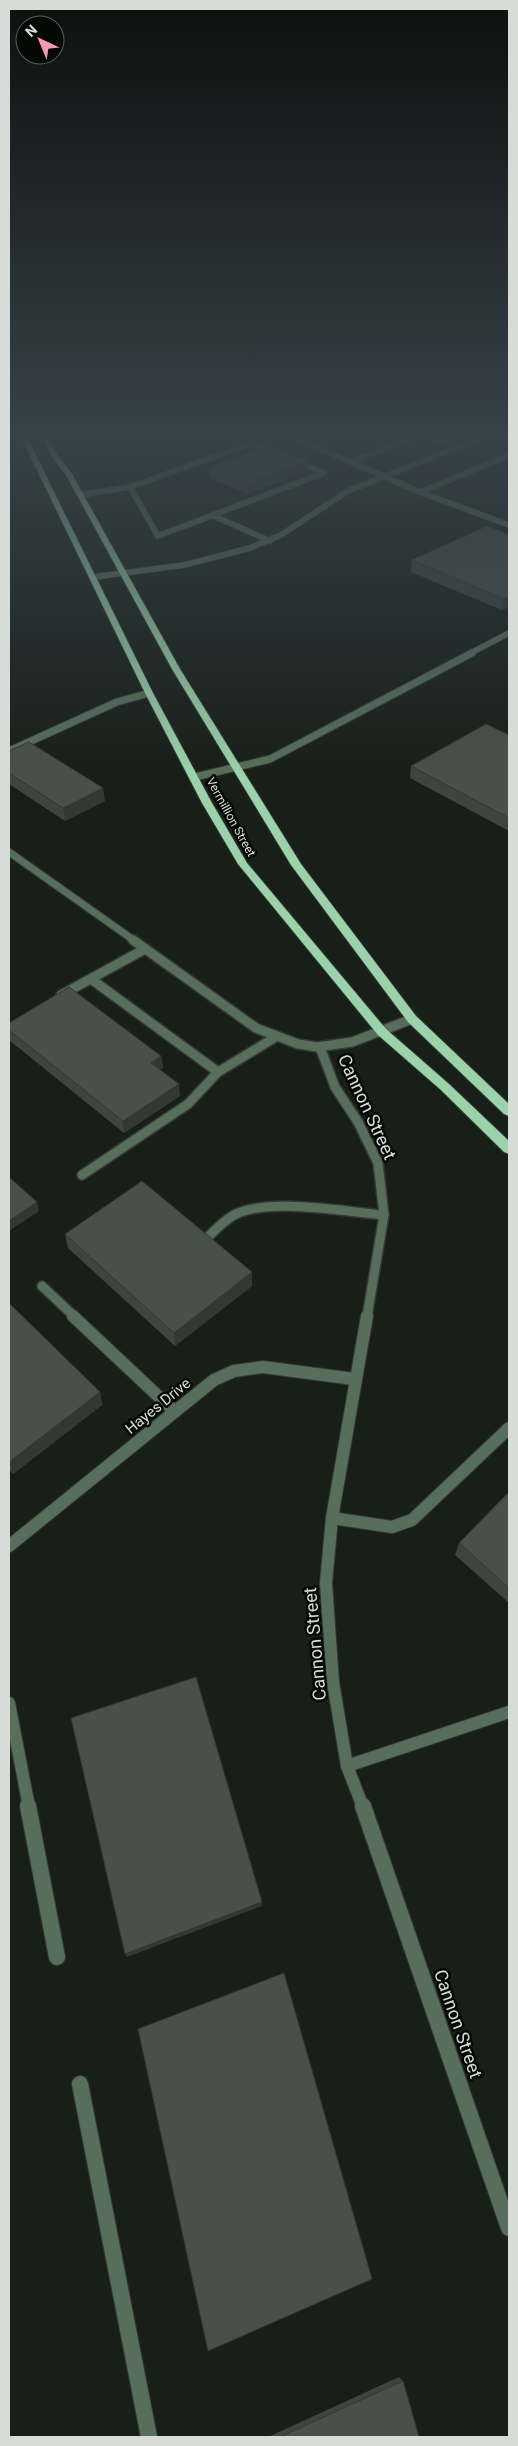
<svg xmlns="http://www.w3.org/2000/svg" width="518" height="2446" font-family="Roboto,sans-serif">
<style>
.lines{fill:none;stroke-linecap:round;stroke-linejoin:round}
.service-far4-casing{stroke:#333934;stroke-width:7}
.service-far3-casing{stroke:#333934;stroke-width:9}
.service-far2-casing{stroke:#333934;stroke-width:12}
.service-far1-casing{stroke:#333934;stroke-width:14}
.service-casing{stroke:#333934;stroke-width:18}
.minor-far3-casing{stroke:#333934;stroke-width:9}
.minor-far2-casing{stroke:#333934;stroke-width:12}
.minor-far1-casing{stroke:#333934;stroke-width:14}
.minor-casing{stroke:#333934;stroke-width:18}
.tertiary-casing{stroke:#333934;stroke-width:7}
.trunk-casing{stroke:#333934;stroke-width:2}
.service-far4{stroke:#576e5c;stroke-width:5.5}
.service-far3{stroke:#576e5c;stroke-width:7}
.service-far2{stroke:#576e5c;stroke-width:9}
.service-far1{stroke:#576e5c;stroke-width:12}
.service{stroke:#576e5c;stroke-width:16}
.minor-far3{stroke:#576e5c;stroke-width:7}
.minor-far2{stroke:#576e5c;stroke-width:9}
.minor-far1{stroke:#576e5c;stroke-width:12}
.minor{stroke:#576e5c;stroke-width:16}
.tertiary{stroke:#576e5c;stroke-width:5.5}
.trunk{fill:#9cd2aa;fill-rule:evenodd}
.wall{fill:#3e4540}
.shaded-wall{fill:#323834}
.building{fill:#48504a;stroke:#323834}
.labels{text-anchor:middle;stroke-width:5;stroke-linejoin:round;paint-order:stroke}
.far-street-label{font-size:12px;fill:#d7dcd8;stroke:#060806}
.street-label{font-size:15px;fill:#d7dcd8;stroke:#060806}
.near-street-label{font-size:18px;fill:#d7dcd8;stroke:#060806}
</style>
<rect width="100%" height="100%" fill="#181f19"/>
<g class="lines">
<defs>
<path id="service-far4" d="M 304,433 L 299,437 L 302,441 L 420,492 L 509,525
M 422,433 L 459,446
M 353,461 L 423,433
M 130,487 L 250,444 L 275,454
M 421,492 L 509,455
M 80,495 L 130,487 L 158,536 L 324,473 L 296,462
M 212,515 L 270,541
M 469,654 L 509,633"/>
<path id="service-far3" d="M 9,751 L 117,702 L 149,693
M 195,777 L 270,759 L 472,653"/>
<path id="service-far2" d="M 91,979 L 218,1072 L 274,1038
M 61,995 L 145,949
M 82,1175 L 188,1104 L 218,1072
M 210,1235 C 217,1228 225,1220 234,1215 C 268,1197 345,1212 384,1215
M 42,1286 L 75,1317"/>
<path id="service-far1" d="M 73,1316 L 175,1412
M 332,1518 L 392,1527 L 412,1520 L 509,1428
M 9,1546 L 214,1380 L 234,1371 L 263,1367 L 354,1379
M 9,1703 L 29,1807
M 347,1766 L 509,1712"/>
<path id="service" d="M 28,1806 L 57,1957
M 80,2084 L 149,2437"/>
<path id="minor-far3" d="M 9,852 L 135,941"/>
<path id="minor-far2" d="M 133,940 L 256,1028 L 298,1044 L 317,1047 L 352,1042 L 412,1019
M 320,1047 L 335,1087 L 358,1122 L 378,1163 L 384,1215 L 367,1317"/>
<path id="minor-far1" d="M 363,1807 L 347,1766 L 333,1682 L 326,1583 L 332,1518 L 367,1316"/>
<path id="minor" d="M 363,1806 L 509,2228"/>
<path id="tertiary" d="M 94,577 L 184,565 L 250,548 L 281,535 L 348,491 L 493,433"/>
<path id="trunk" d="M 19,433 L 25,433 L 153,693 L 212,803 L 247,863 L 386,1029 L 449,1084 L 509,1141 L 509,1154 L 504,1152 L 441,1090 L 378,1035 L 238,864 L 202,803 L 145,693 Z
M 41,433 L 47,433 L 58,456 L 72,474 L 180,669 L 301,864 L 416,1016 L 509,1104 L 509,1116 L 504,1114 L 408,1022 L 291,865 L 172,669 L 66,475 L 52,457 Z"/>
</defs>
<use href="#service-far4" class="service-far4-casing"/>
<use href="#service-far3" class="service-far3-casing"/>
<use href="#service-far2" class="service-far2-casing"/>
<use href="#service-far1" class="service-far1-casing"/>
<use href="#service" class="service-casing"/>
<use href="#minor-far3" class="minor-far3-casing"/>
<use href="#minor-far2" class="minor-far2-casing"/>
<use href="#minor-far1" class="minor-far1-casing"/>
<use href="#minor" class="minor-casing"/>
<use href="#tertiary" class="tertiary-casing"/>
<use href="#trunk" class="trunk-casing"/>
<use href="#service-far4" class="service-far4"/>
<use href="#service-far3" class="service-far3"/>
<use href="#service-far2" class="service-far2"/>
<use href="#service-far1" class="service-far1"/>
<use href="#service" class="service"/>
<use href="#minor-far3" class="minor-far3"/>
<use href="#minor-far2" class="minor-far2"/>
<use href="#minor-far1" class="minor-far1"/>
<use href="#minor" class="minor"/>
<use href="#tertiary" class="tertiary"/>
<use href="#trunk" class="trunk"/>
</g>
<path class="wall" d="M 308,461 L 307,471 L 247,494 L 210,478 L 209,468 Z
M 509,535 L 509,607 L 502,610 L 411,572 L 412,560 Z
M 509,735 L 509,831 L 410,778 L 411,766 Z
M 9,751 L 105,801 L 65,821 L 9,784 Z
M 9,1023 L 161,1056 L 163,1068 L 160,1070 L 180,1096 L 124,1133 L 9,1040 Z
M 65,1234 L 252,1272 L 252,1286 L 175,1346 L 68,1248 Z
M 9,1303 L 100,1392 L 102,1405 L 13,1474 L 9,1469 Z
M 509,1492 L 509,1603 L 455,1555 L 459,1543 Z
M 399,2377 L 403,2381 L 419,2437 L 268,2437 Z"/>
<path class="shaded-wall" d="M 308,461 L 307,471 L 247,494 L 247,484 Z
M 509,596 L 509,607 L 502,610 L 504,599 Z
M 103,788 L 105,801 L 65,821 L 63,808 Z
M 161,1056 L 163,1068 L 152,1075 L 151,1063 Z
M 179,1084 L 180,1096 L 124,1133 L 123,1121 Z
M 37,1202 L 39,1211 L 9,1231 L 9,1221 Z
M 252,1272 L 252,1286 L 175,1346 L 174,1333 Z
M 100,1392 L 102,1405 L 13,1474 L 9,1462 Z
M 262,1902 L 262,1906 L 127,1957 L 125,1954 Z"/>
<path class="building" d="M 270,446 L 308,461 L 247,484 L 209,468 Z
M 487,526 L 509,535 L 509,596 L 504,599 L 412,560 Z
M 486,724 L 509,735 L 509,818 L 411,766 Z
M 29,742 L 103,788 L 63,808 L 9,773 L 9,751 Z
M 69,987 L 161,1056 L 151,1063 L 179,1084 L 123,1121 L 9,1030 L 9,1023 Z
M 9,1177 L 37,1202 L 9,1221 Z
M 142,1181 L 252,1272 L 174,1333 L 65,1234 Z
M 9,1303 L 100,1392 L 9,1462 Z
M 509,1492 L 509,1588 L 459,1543 Z
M 196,1677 L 262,1902 L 125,1954 L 71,1718 Z
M 284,1973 L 372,2279 L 208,2351 L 138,2029 Z
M 403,2381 L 419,2437 L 280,2437 Z"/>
<linearGradient id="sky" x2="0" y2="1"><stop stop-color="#0d110e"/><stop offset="0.56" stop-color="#374249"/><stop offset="1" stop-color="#374249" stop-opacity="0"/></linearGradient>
<rect width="518" height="775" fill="url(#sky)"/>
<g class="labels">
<g class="far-street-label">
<text transform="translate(231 817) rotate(61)" y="4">Vermillion Street</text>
</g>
<g class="street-label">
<text transform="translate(158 1406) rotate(-39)" y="5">Hayes Drive</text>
</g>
<g class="near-street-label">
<text transform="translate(367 1107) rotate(65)" y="6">Cannon Street</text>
<text transform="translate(315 1644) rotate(-95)" y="6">Cannon Street</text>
<text transform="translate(458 2024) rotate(71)" y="6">Cannon Street</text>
</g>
</g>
<rect width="518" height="2446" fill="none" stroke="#d7dcd8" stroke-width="20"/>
<g transform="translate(40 40) rotate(316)"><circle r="24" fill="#060806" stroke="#5a5d5a"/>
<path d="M0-4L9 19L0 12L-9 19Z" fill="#f19ab2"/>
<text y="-8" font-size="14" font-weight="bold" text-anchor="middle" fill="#d7dcd8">N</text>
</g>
</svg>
